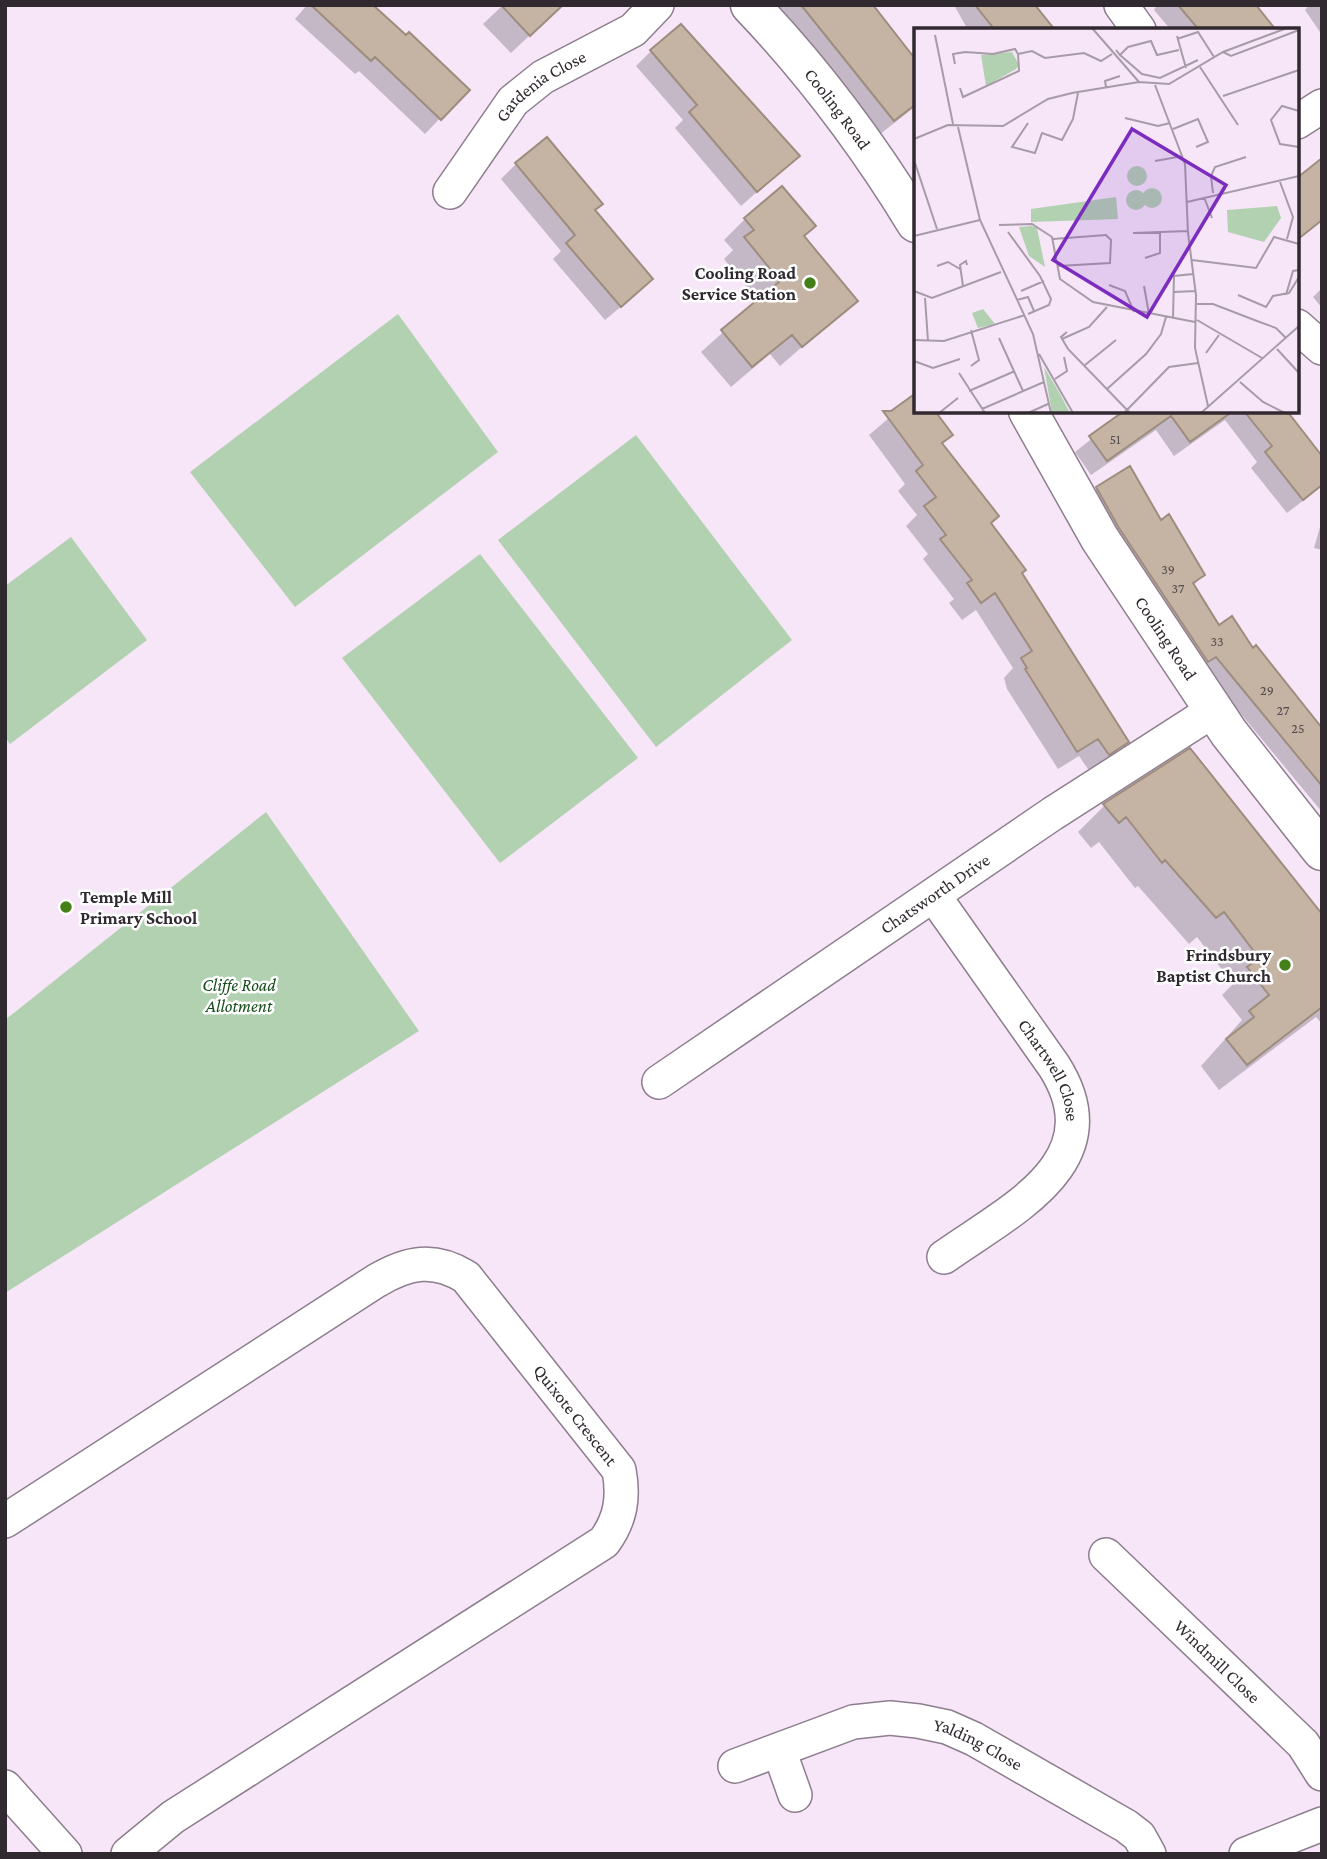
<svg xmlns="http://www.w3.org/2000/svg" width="1327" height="1859" font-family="'Crimson Pro',serif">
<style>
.green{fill:#b2d1b1}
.shadow{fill:#0003}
.building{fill:#c5b3a4;stroke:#9e8d7e;stroke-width:2}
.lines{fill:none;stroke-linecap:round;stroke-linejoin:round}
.street-casing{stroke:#8d7e8e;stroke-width:36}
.secondary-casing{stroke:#8d7e8e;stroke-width:41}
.street{stroke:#fff;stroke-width:33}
.secondary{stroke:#fff;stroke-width:38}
.poi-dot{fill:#457f18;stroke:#fff;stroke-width:2.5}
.labels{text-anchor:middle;stroke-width:5;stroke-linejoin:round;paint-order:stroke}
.number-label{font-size:14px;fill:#554c4d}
.street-label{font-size:18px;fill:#302a30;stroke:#fff}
.poi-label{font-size:18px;font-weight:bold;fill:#302a30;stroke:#fff;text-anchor:end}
.park-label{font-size:18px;font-style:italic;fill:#164c1a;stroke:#fff}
.inset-road{fill:none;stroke:#a79ba8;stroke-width:2}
.view{fill:#7b2cbf;fill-opacity:0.15;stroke:#7b2cbf;stroke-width:3.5}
.inset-edge{fill:none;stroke:#302a30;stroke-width:3.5}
</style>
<rect width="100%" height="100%" fill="#f6e6f8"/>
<path class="green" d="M 398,314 L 498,452 L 295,607 L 190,472 Z
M 636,435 L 792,640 L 656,747 L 498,540 Z
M 71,537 L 147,640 L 10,744 L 5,737 L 5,586 Z
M 480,554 L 638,758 L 500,863 L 342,658 Z
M 266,812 L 419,1031 L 5,1293 L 5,1020 Z"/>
<path class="shadow" d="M 307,5 L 371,5 L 467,90 L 425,134 L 359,71 L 355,74 L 295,19 Z
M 503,5 L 562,5 L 511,53 L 483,24 Z
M 760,5 L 871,5 L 916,63 L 916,106 L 870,142 Z
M 954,5 L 1033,5 L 1053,30 L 968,30 Z
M 1157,5 L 1252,5 L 1273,30 L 1171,30 L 1154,10 Z
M 1309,5 L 1322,5 L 1322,35 L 1305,10 Z
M 651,51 L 798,156 L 741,206 L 675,128 L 683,120 L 636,66 Z
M 516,164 L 593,211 L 636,294 L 605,320 L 553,259 L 561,251 L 501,179 Z
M 745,219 L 814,226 L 803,237 L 855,301 L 780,366 L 770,354 L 731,387 L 701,352 L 758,301 L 724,259 L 733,250 L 724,240 Z
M 1322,288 L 1322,308 L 1313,297 Z
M 916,395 L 916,411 L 951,434 L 941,444 L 1127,741 L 1108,760 L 1090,772 L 1079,756 L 1058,769 L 1007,689 L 1004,678 L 1013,668 L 976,610 L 962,620 L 949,603 L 954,599 L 923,559 L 928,554 L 906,526 L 917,515 L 898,491 L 905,484 L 869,435 Z
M 1127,411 L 1286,411 L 1322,458 L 1322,486 L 1287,513 L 1251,468 L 1257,462 L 1225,420 L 1174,456 L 1156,430 L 1091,475 L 1075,452 Z
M 1097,488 L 1160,522 L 1203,575 L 1193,586 L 1218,627 L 1252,650 L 1322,732 L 1322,812 L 1203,668 L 1085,500 Z
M 1322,520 L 1322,550 L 1314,548 Z
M 1105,805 L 1322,923 L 1322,1024 L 1316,1017 L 1219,1090 L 1201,1066 L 1242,1020 L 1222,995 L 1233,984 L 1197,937 L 1189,944 L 1138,886 L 1135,888 L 1099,842 L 1091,848 L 1078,832 Z"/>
<path class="building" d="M 311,5 L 373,5 L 406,35 L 409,32 L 470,90 L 441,120 L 375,57 L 371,61 Z
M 501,5 L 563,5 L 530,36 Z
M 801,5 L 873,5 L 916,60 L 916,104 L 894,121 Z
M 975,5 L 1035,5 L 1055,30 L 995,30 Z
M 1178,5 L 1256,5 L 1276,30 L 1199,30 Z
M 681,24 L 800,156 L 757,192 L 689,112 L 697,105 L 650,50 Z
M 547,137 L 603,204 L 595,210 L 653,279 L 621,307 L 566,243 L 575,235 L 515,163 Z
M 1322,158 L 1322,220 L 1297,240 L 1297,178 Z
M 782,186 L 816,226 L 804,236 L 858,301 L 802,347 L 792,335 L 752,367 L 721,330 L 780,281 L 744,237 L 754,230 L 744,218 Z
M 916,393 L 916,411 L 935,411 L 953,435 L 942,443 L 999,516 L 991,523 L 1026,570 L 1022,573 L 1129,742 L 1109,755 L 1098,739 L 1077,752 L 1025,669 L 1027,668 L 1021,658 L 1032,651 L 995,593 L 981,603 L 967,583 L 972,580 L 940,539 L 946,535 L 924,506 L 936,497 L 916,471 L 923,465 L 883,411 L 891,411 Z
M 1124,411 L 1233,411 L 1190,442 L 1171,416 L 1107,461 L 1089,436 Z
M 1244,411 L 1287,411 L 1322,456 L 1322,485 L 1303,500 L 1265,452 L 1272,446 Z
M 1130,466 L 1161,520 L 1169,514 L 1205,575 L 1193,583 L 1219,625 L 1232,616 L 1253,648 L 1256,645 L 1322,728 L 1322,786 L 1216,657 L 1208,662 L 1119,528 L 1096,487 Z
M 1190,748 L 1322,914 L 1322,1007 L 1247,1065 L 1226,1039 L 1254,1017 L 1249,1011 L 1269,995 L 1247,967 L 1259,958 L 1224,912 L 1216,918 L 1165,860 L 1162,863 L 1126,817 L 1119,823 L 1103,804 Z"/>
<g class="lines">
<defs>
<g id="street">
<path d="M 1121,5 L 1139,30"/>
<path d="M 1297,122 L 1322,106"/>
<path id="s1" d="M 450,192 L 513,101 L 543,77 L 633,30 L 657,5"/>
<path d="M 1297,326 L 1322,348"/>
<path id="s2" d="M 934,896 L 1054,1066 C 1115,1162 1010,1210 944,1257"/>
<path id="s3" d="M 659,1082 L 1052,814 L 1214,710"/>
<path id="s4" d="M 5,1521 L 376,1281 C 408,1262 434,1257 466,1277 L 619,1470 C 624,1497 621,1519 604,1542 L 173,1817 L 128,1854"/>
<path id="s5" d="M 1106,1555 L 1303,1744 L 1322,1774"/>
<path d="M 779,1750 L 795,1795"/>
<path id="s6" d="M 735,1766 L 853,1722 L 890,1718 L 918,1721 L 947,1727 L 974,1739 L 1126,1826 L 1139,1836 L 1149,1854"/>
<path d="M 5,1787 L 65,1854"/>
<path d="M 1246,1854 L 1322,1824"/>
</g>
<g id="secondary">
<path id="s7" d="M 750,5 C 812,70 869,146 916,223"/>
<path id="s8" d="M 1028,411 L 1100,539 L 1229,733 L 1322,851"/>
</g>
</defs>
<use href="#street" class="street-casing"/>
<use href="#secondary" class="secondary-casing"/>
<use href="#street" class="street"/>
<use href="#secondary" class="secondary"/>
</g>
<g class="poi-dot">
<circle cx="810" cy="283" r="7"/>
<circle cx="66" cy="907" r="7"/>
<circle cx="1285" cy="965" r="7"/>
</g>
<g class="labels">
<g class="number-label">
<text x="1115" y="444">51</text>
<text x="1168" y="574">39</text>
<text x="1178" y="593">37</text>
<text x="1217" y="646">33</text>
<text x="1267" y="695">29</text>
<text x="1283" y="715">27</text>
<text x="1298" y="733">25</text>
</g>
<g class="street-label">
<text dy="6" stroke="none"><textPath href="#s1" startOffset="142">Gardenia Close</textPath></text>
<text dy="6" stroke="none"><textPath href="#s7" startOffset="136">Cooling Road</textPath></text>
<text dy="6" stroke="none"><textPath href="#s8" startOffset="266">Cooling Road</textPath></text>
<text dy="6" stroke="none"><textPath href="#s3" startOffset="334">Chatsworth Drive</textPath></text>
<text dy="6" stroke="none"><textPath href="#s2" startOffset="210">Chartwell Close</textPath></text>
<text dy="6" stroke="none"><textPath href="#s4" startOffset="714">Quixote Crescent</textPath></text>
<text dy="6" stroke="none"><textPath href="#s5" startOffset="154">Windmill Close</textPath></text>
<text dy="6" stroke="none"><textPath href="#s6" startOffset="256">Yalding Close</textPath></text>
</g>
<g class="poi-label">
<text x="796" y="279">Cooling Road<tspan x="796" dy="21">Service Station</tspan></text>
<text x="80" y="903" text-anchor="start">Temple Mill<tspan x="80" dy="21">Primary School</tspan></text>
<text x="1271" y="961">Frindsbury<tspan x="1271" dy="21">Baptist Church</tspan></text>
</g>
<g class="park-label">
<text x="239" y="991">Cliffe Road<tspan x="239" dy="21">Allotment</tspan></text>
</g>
</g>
<g transform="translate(914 28)">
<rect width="385" height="385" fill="#f6e6f8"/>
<path d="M 98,24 L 105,37 L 102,41 L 72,58 L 67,27 ZM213 148a10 10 0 1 1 20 0a10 10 0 1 1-20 0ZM228 170a10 10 0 1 1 20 0a10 10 0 1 1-20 0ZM212 172a10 10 0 1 1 20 0a10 10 0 1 1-20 0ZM 202,169 L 204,191 L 117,194 L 117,181 ZM 363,178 L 367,190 L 350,214 L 314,204 L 313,182 ZM 118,198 L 123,200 L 131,239 L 115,228 L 105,199 ZM 69,281 L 81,296 L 64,300 L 58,285 ZM 130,339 L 146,366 L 156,385 L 138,385 Z" fill="#b2d1b1"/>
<path class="inset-road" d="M 34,0 L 86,0M 108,0 L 167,0M 178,0 L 225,54M 21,7 L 39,96M 263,8 L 272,40M 263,11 L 284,4 L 300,29M 202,22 L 206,27 L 214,19 L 237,13 L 243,27 L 265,22M 309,24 L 317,28 L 385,2M 104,26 L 118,23 L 131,30 L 170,25 L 187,33 L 198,26M 206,27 L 228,46 L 246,50 L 284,32M 41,36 L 39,26 L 51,24 L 79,26 L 101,21 L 104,26M 286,39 L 324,97M 241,57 L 271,136 L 274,205 L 282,267 L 281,320 L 294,378M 192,59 L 191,53 L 206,48M 46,60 L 49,69 L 105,43 L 104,26M 309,68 L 385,42M 385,83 L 368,78 L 357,92 L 366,116 L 385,119M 211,90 L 244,98 L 256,95M 114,95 L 98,119 L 121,125 L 128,105 L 148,112 L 159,91 L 164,65M 44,99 L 66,192 L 119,306 L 137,385M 259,101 L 284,91 L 294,114 L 282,119M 0,111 L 34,97 L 89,98 L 134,71 L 158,65 L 225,54 L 255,56 L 309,24 L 373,0M 241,133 L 269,128M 1,135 L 23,201M 366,154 L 379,189 L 373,211M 299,165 L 297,148 L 301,139 L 332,129M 290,169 L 298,190M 273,174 L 385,148M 85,197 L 118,196 L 138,209 L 146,251 L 179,274 L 281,294M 94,204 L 126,248 L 137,271 L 135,277 L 114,286M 219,205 L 274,203M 0,208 L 66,192M 139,211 L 192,207 L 197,212 L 196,235 L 144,238M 231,230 L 246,225 L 246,204M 278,232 L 342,240 L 360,209 L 385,216M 23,238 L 34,234 L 46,241M 195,257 L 211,263 L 220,284M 49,258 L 46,237 L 52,233 L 53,237M 230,258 L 235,286M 0,263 L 18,270 L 87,244M 107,263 L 130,253M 260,264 L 282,263M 324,267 L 352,279 L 359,268 L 375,265 L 385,249M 372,267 L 379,243 L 385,242M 11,270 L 14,313M 103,272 L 114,269 L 120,283M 283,276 L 299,276 L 343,293 L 362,300 L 372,310M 259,290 L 260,248 L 279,246M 283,292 L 348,330M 153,304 L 147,309 L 154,321 L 216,385M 85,310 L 109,363M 148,311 L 175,299 L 193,279M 0,312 L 30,313 L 111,287M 363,321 L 385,345M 292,325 L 305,307M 125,326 L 159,385M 0,333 L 19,340 L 46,331M 171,337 L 202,312M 57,338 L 65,332 L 57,302M 45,345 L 71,385M 141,351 L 153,343 L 150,329M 326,354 L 349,374 L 371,385M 193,361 L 232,326 L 247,306 L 252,289M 55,363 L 101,343M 68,381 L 130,354M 25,385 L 44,370M 114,385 L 134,376M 210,385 L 255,339 L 284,335M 287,385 L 385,298"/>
<path class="view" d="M 218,101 L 312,157 L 233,289 L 139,232 Z"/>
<rect width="385" height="385" class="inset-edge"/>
</g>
<rect width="1327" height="1859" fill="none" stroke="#302a30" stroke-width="14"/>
</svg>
